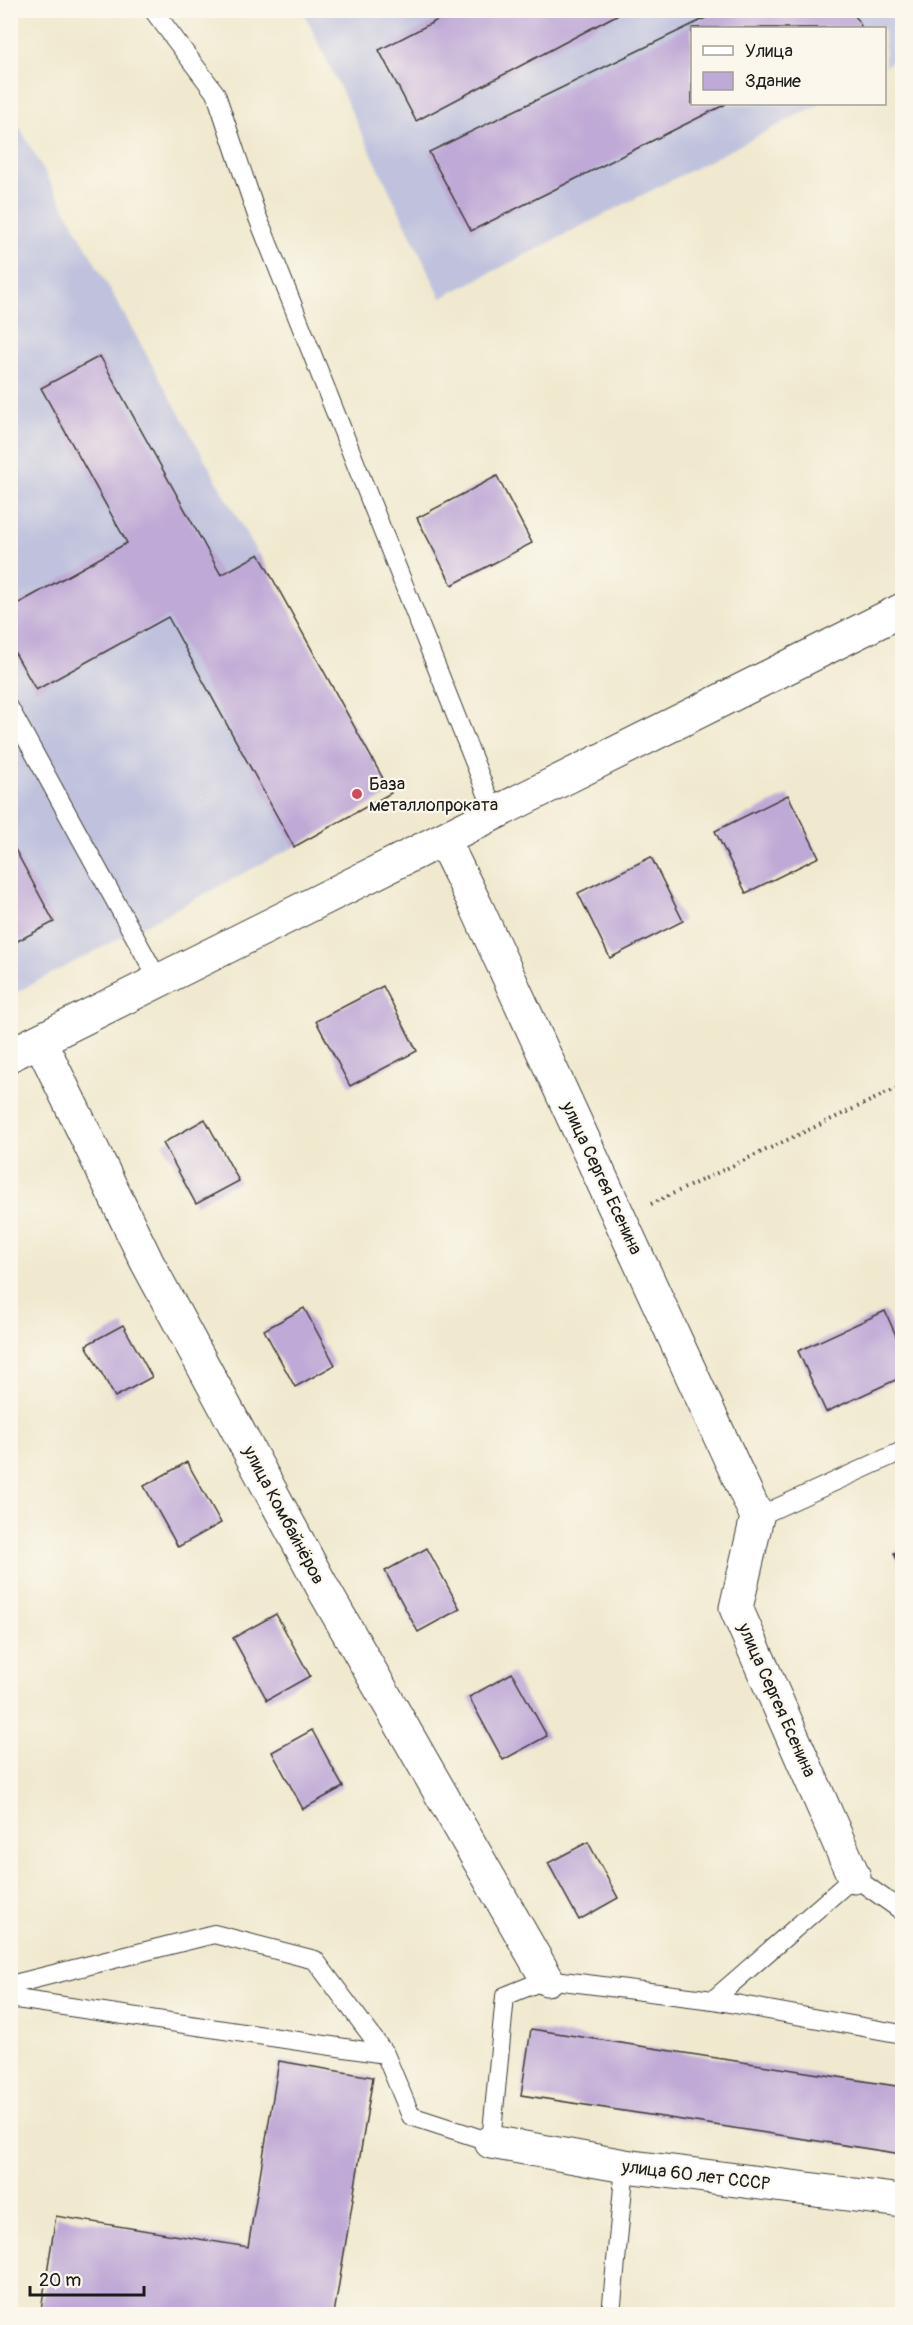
<svg xmlns="http://www.w3.org/2000/svg" width="913" height="2325" font-family="Pangolin,sans-serif">
<style>
.industrial{fill:#c0c2dd}
.building{fill:#bfa9d6}
.lines{fill:none;stroke-linecap:round;stroke-linejoin:round}
.service-casing{stroke:#3c3b37;stroke-width:20}
.minor-casing{stroke:#3c3b37;stroke-width:35}
.path{stroke:#3c3b37;stroke-width:4;stroke-dasharray:1.5 4.5;stroke-linecap:butt}
.service{stroke:#fff;stroke-width:18}
.minor{stroke:#fff;stroke-width:33}
.poi-dot{fill:#d1495b;stroke:#fbf7ec;stroke-width:2}
.labels{text-anchor:middle;stroke-width:4.5;stroke-linejoin:round;paint-order:stroke}
.poi-label{font-size:18px;fill:#1c1c1c;stroke:#fbf7ec;text-anchor:start}
.street-label{font-size:18px;fill:#1c1c1c;stroke:#fbf7ec}
</style>
<rect width="100%" height="100%" fill="#fbf7ec"/>
<filter id="ink" filterUnits="userSpaceOnUse"><feTurbulence type="fractalNoise" baseFrequency=".0167" numOctaves="2"/><feDisplacementMap in="SourceGraphic" scale="12" xChannelSelector="R" yChannelSelector="G"/><feConvolveMatrix kernelMatrix="1 2 1 2 8 2 1 2 1" color-interpolation-filters="sRGB"/></filter>
<filter id="wash" filterUnits="userSpaceOnUse"><feTurbulence type="fractalNoise" baseFrequency=".008" numOctaves="4" result="noise"/><feDisplacementMap in="SourceGraphic" scale="24" xChannelSelector="R" yChannelSelector="G"/><feGaussianBlur stdDeviation="1.35" result="paint"/><feColorMatrix in="noise" values="0 0 0 0 0 0 0 0 0 0 0 0 0 0 0 0 0 1.4 0 .05"/><feComposite in="paint" operator="in"/></filter>
<g filter="url(#wash)">
<rect width="100%" height="100%" fill="#f0e9cf"/>
<path class="industrial" d="M 303,11 L 902,11 L 902,53 L 885,67 L 884,28 L 692,28 L 692,104 L 820,104 L 441,298 Z
M 10,110 L 391,793 L 294,847 L 11,995 Z"/>
<g id="blocks">
<path class="building" d="M 457,10 L 626,10 L 416,121 L 379,50 Z
M 722,10 L 852,10 L 862,28 L 692,28 L 692,104 L 726,104 L 471,231 L 429,152 Z
M 100,356 L 221,575 L 259,554 L 391,793 L 294,847 L 168,617 L 36,690 L 10,644 L 10,608 L 127,543 L 41,388 Z
M 497,476 L 532,543 L 452,585 L 417,518 Z
M 788,795 L 819,857 L 746,893 L 715,831 Z
M 10,840 L 54,922 L 10,945 Z
M 651,857 L 683,921 L 610,958 L 578,893 Z
M 383,986 L 417,1051 L 350,1086 L 316,1021 Z
M 205,1119 L 239,1181 L 196,1204 L 163,1143 Z
M 304,1308 L 335,1365 L 295,1387 L 264,1330 Z
M 885,1311 L 902,1349 L 902,1377 L 826,1412 L 798,1351 Z
M 123,1325 L 152,1377 L 115,1397 L 86,1345 Z
M 187,1462 L 221,1523 L 178,1547 L 144,1486 Z
M 427,1548 L 460,1609 L 418,1632 L 385,1571 Z
M 902,1549 L 902,1571 L 894,1553 Z
M 276,1614 L 310,1676 L 267,1700 L 233,1638 Z
M 512,1673 L 547,1736 L 503,1760 L 469,1697 Z
M 312,1730 L 343,1787 L 303,1809 L 272,1752 Z
M 588,1842 L 618,1898 L 579,1920 L 548,1863 Z
M 531,2029 L 902,2087 L 902,2154 L 521,2095 Z
M 279,2061 L 373,2077 L 334,2314 L 69,2314 L 41,2310 L 56,2216 L 248,2247 Z"/>
</g>
</g>
<g filter="url(#ink)">
<use href="#blocks" fill-opacity="0" stroke="#3c3b37" stroke-width="1.5"/>
<g class="lines">
<defs>
<path id="service" d="M 153,10 L 216,94 L 256,213 L 495,814
M 10,709 L 159,981
M 757,1517 L 902,1451
M 10,1985 L 214,1934 L 315,1960 L 385,2054
M 10,1998 L 385,2054 L 411,2116 L 491,2142 L 505,1996 L 547,1979 L 713,2000 L 902,2034
M 713,2000 L 854,1877 L 902,1911
M 611,2314 L 625,2166"/>
<path id="minor" d="M 443,839 L 476,906 L 757,1517 L 736,1608 L 854,1877
M 40,1041 L 147,1262 L 324,1590 L 547,1979
M 10,1055 L 902,610
M 491,2142 L 625,2166 L 902,2201"/>
</defs>
<use href="#service" class="service-casing"/>
<use href="#minor" class="minor-casing"/>
<path class="path" d="M 651,1204 L 902,1086"/>
<use href="#service" class="service"/>
<use href="#minor" class="minor"/>
</g>
</g>
<circle class="poi-dot" cx="357" cy="794" r="6"/>
<g class="labels">
<g class="poi-label">
<text x="369" y="790">База<tspan x="369" dy="21">металлопроката</tspan></text>
</g>
<g class="street-label">
<text transform="translate(602 1178) rotate(65)" y="6">улица Сергея Есенина</text>
<text transform="translate(284 1515) rotate(62)" y="6">улица Комбайнёров</text>
<text transform="translate(777 1700) rotate(66)" y="6">улица Сергея Есенина</text>
<text transform="translate(696 2175) rotate(7)" y="6">улица 60 лет СССР</text>
</g>
</g>
<rect width="913" height="2325" fill="none" stroke="#fbf7ec" stroke-width="36"/>
<rect x="691" y="27" width="195" height="78" fill="#fbf7ec" stroke="#a29f99" stroke-width="1.5"/>
<rect x="703" y="46" width="30" height="9" fill="#ffffff" stroke="#a29f99" stroke-width="1.5"/>
<text x="745" y="57" font-size="18" fill="#1c1c1c">Улица</text>
<rect x="703" y="72" width="30" height="18" fill="#bfa9d6" stroke="#a29f99" stroke-width="1.5"/>
<text x="745" y="87" font-size="18" fill="#1c1c1c">Здание</text>
<path d="M30 2286v9h114v-9" fill="none" stroke="#1c1c1c" stroke-width="3"/>
<text x="39" y="2286" font-size="18" fill="#1c1c1c" stroke="#fbf7ec" stroke-width="4.5" paint-order="stroke">20 m</text>
</svg>
